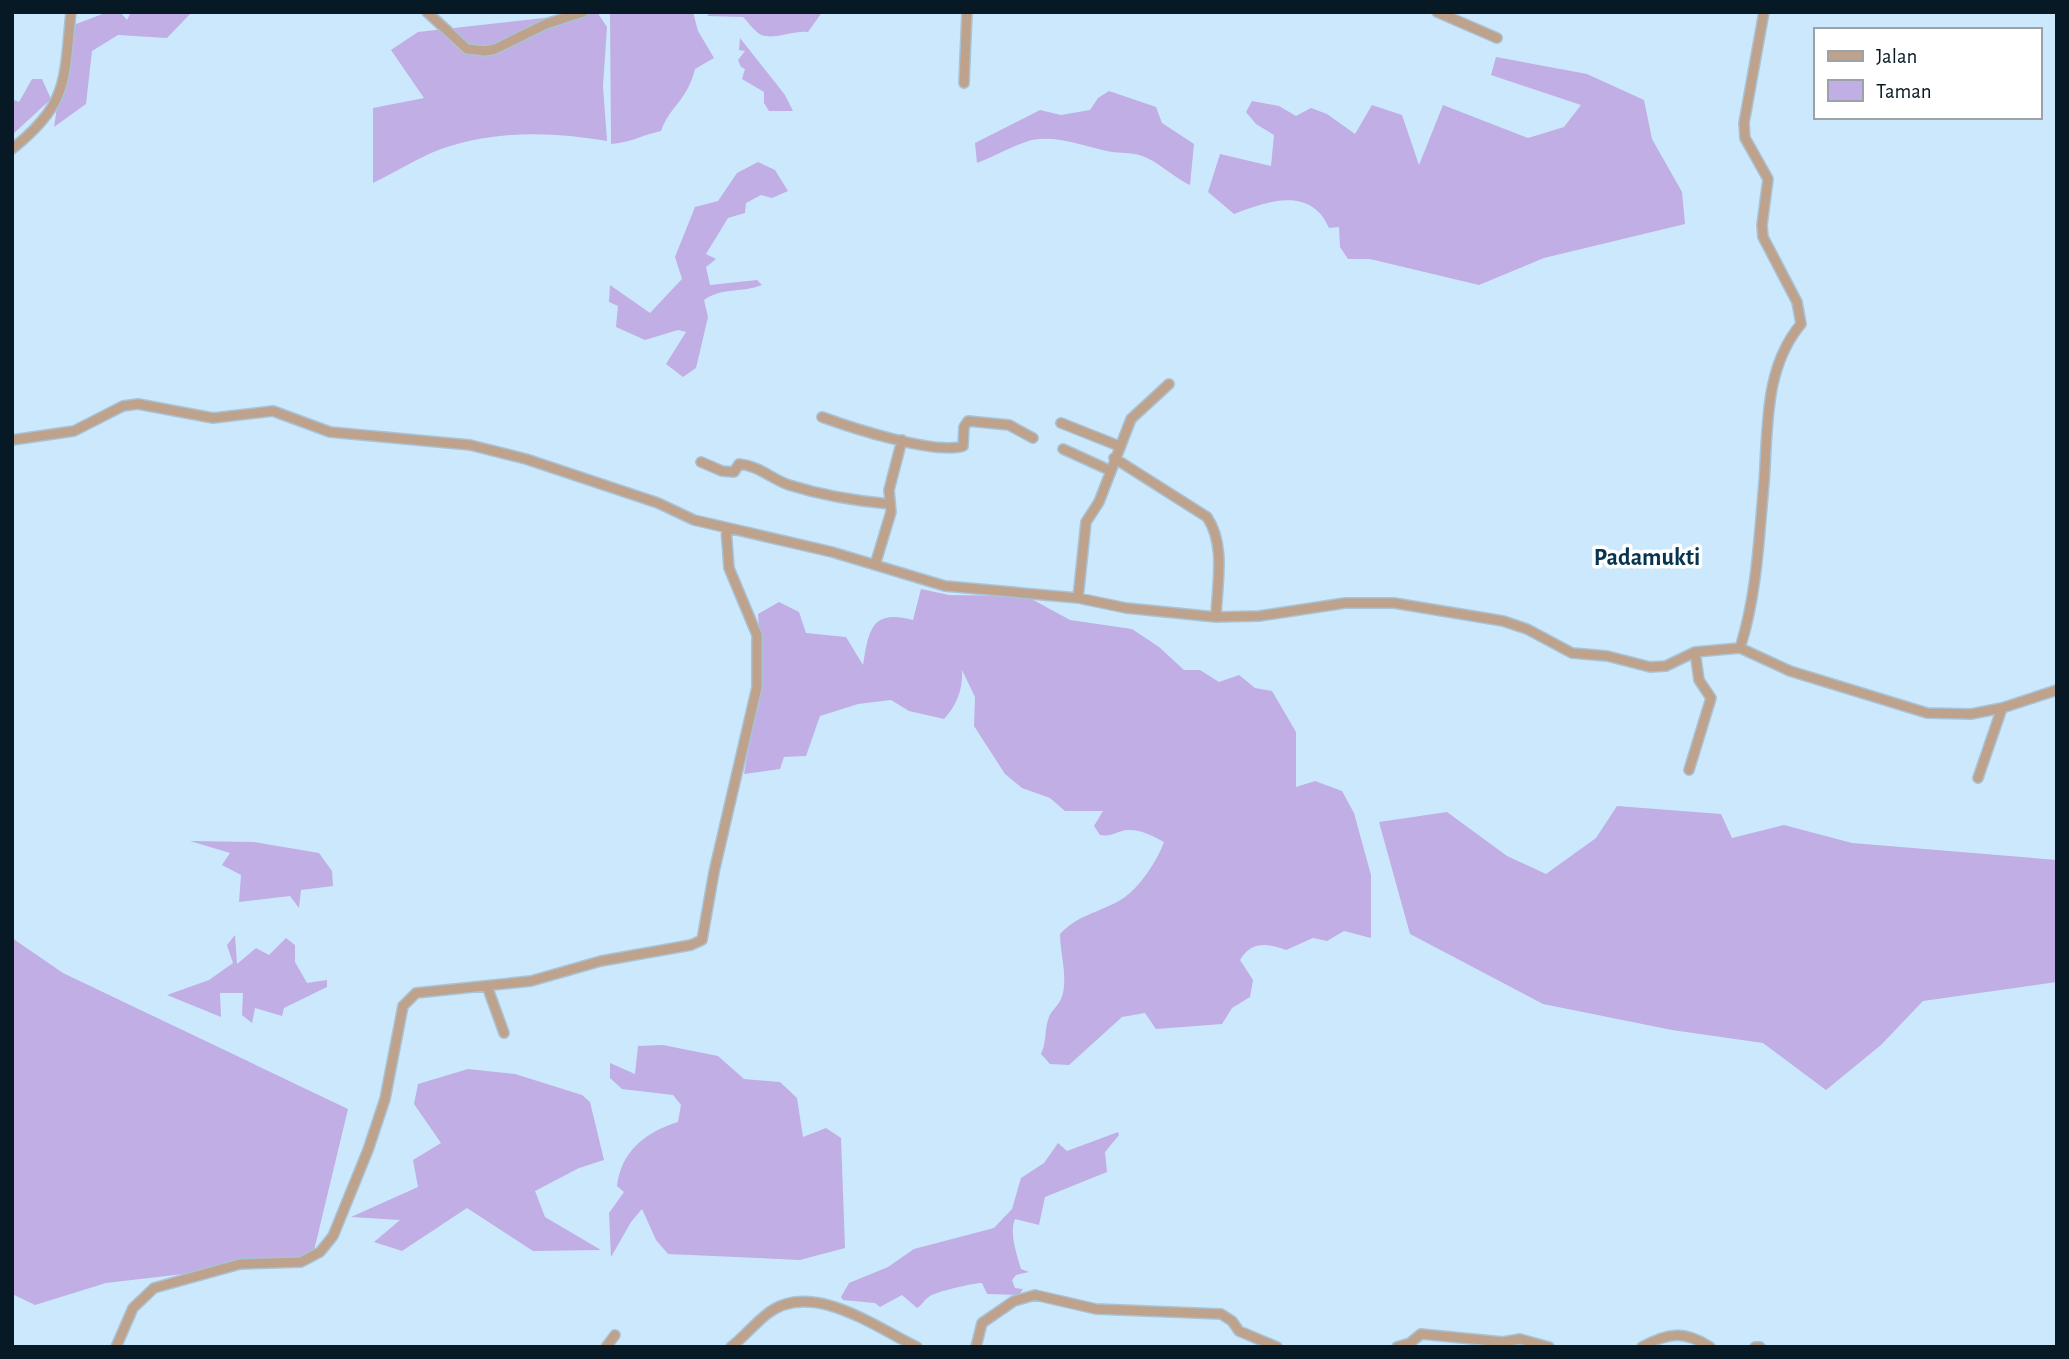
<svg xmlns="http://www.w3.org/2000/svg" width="2069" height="1359" font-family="'Alegreya Sans',sans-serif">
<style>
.green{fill:#c0aee4}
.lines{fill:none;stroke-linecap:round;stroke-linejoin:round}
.street-casing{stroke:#a9c3d6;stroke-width:12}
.street{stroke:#bea28c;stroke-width:9}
.labels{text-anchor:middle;stroke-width:7;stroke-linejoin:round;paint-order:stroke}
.quarter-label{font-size:24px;font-weight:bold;fill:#053551;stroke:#fff}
</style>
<rect width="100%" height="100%" fill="#cce8fd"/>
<path class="green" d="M 108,12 L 120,12 L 127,20 L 131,12 L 192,12 L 167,38 L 118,35 L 92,51 L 86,104 L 54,127 L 67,43 L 76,24 Z
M 597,12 L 607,27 L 603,86 L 607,141 C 548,131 487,130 431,153 C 411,162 392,174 373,183 L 373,108 L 424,98 L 391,50 L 418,32 Z
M 610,12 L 693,12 L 698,31 L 714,58 L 695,69 C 687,101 670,106 661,131 C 642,135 630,143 611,144 Z
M 711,12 L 822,12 L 808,32 C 793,30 769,42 758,33 C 753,29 748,22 743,17 L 707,16 Z
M 740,38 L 785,95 L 793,111 L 769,111 L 764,103 L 764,92 L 742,79 L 745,69 L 741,67 L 738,60 L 745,51 L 739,50 Z
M 1496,57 L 1587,74 L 1644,100 L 1652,139 L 1682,192 L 1685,224 L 1544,258 L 1479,285 L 1370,259 L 1348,259 L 1340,247 L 1339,227 L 1329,228 C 1311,186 1267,201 1234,214 L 1208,192 L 1220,154 L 1271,166 L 1274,135 L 1256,124 L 1246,112 L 1252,101 L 1279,106 L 1296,116 L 1311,108 L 1327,114 L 1355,134 L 1372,105 L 1402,115 L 1419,165 L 1443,105 L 1528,138 L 1564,127 L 1581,105 L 1491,75 Z
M 32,79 L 42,79 L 51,99 L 12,135 L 12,99 L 19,102 Z
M 1109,91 L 1156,107 L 1162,123 L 1194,144 L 1190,185 C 1175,178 1163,166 1149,159 C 1135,151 1121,154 1107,151 C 1083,146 1056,135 1032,140 C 1016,144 994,157 977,163 L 975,143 L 1040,110 L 1061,115 L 1090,110 L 1098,98 Z
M 758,162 L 775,170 L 788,191 L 772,198 L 761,195 L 746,203 L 745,213 L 728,218 L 706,254 L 716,259 L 706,267 L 710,285 L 757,280 L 762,285 C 742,293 722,287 704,300 L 708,317 L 696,368 L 683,377 L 666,364 L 686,332 L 678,330 L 645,340 L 616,327 L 618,306 L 609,302 L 610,285 L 650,313 L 682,279 L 675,257 L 695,207 L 718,201 L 737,173 Z
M 921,589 L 949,595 L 1026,596 L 1070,620 L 1132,629 L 1159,647 L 1184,670 L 1200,670 L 1219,682 L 1239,675 L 1255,688 L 1272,691 L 1296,732 L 1296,787 L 1315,781 L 1342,791 L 1354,813 L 1371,875 L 1371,938 L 1344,931 L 1327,941 L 1313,938 L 1286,950 C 1268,943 1251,941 1240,960 L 1253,980 L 1250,997 L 1232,1008 L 1222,1024 L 1156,1029 L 1145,1013 L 1122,1017 L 1069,1065 L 1050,1064 L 1041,1054 C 1047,1042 1044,1030 1049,1017 C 1051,1011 1058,1006 1061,999 C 1069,980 1060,954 1060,934 C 1077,916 1096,913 1117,902 C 1138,891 1156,863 1164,842 C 1153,836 1140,829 1127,830 C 1117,831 1112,837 1100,835 L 1094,826 L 1103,811 L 1065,811 L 1050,798 L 1022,788 L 1005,774 L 974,726 L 975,697 L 962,670 C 963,689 957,705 944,719 L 909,711 L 891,700 L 858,704 L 820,716 L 806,756 L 784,757 L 780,769 L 744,774 L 762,668 L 758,614 L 779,602 L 799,612 L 806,633 L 846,637 L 863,665 C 869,630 871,609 913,620 Z
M 1617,806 L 1721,814 L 1732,838 L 1784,825 L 1852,843 L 2057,860 L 2057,982 L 1923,1001 L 1881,1045 L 1826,1090 L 1763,1043 L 1672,1030 L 1543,1004 L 1410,934 L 1379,822 L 1447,812 L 1507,856 L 1546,874 L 1596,838 Z
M 190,841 L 254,842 L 319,853 L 332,871 L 333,886 L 301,890 L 299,908 L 290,896 L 239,902 L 241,875 L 222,865 L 230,853 Z
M 235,935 L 237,964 L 256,948 L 269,955 L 286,938 L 295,945 L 295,962 L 307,983 L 327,980 L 327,987 L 284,1008 L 282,1016 L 255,1008 L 252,1023 L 242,1015 L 243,993 L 220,993 L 221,1017 L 167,995 L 209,980 L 233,963 L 227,945 Z
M 12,938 L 63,973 L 348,1109 L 312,1259 L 106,1283 L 35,1305 L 12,1294 Z
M 663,1045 L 718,1056 L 744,1079 L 780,1082 L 797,1098 L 803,1137 L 826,1128 L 841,1138 L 845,1248 L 800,1260 L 668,1254 L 656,1240 L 642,1209 L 631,1222 L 611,1257 L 609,1213 L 624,1192 L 617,1186 C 621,1152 645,1132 678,1122 L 681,1105 L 673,1095 L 622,1089 L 610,1078 L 610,1063 L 635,1074 L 638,1046 Z
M 468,1069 L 515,1074 L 582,1095 L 590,1102 L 604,1160 L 579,1168 L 535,1191 L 545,1217 L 601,1250 L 533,1251 L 467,1208 L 402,1251 L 374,1242 L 400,1220 L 351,1217 L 418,1187 L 413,1160 L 441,1143 L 414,1104 L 418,1084 Z
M 1118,1132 L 1119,1135 L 1105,1152 L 1107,1172 L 1045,1197 L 1039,1225 L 1015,1219 C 1009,1234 1017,1255 1021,1269 L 1029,1272 L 1016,1275 L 1012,1280 L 1015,1288 L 1023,1289 L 1019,1295 L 987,1294 L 982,1283 C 977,1282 935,1292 930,1296 C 925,1299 922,1305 917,1308 L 902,1295 L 880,1307 L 875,1303 L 843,1300 L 841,1297 L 849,1283 L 888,1267 L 914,1249 L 994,1228 L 1012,1209 L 1021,1178 L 1044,1163 L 1058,1143 L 1067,1151 Z"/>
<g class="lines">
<defs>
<path id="street" d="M 427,12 L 467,49 L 485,51 L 495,49 L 546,24 L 583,12
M 1437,12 L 1497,38
M 964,83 L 967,12
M 12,149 C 69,104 64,80 71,12
M 822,417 C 852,428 935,455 963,446 L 964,427 L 968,421 L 1009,425 L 1033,438
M 1061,423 L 1119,446
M 12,440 L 74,431 L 123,406 L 138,404 L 213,418 L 273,411 L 330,432 L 470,445 L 526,459 L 658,503 L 694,520 L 832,552 L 945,586 L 1078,598 L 1126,608 L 1216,617 L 1259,616 L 1345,603 L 1394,603 L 1503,621 L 1527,629 L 1572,653 L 1607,656 L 1650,667 L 1666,666 L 1695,652 L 1740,648 L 1790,671 L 1927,713 L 1971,714 L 2002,708 L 2057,690
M 1063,449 L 1109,470
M 1114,458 L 1207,517 C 1226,545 1217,584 1216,617
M 701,462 L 722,471 L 734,472 L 739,464 C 760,466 771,479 789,485 C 821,495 856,501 890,504
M 875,565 L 891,512 L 889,490 L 902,440
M 1078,598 L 1086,522 L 1099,502 L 1131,419 L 1169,384
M 1740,648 C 1757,595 1759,537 1764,483 C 1768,428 1764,368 1801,324 L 1797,302 L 1763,237 L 1762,225 L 1768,179 L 1745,138 L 1744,123 L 1764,12
M 1689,770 L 1711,698 L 1699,680 L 1695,652
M 1978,778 L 2002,708
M 487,986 L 504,1033
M 116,1347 L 133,1308 L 154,1288 L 240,1264 L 301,1262 L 320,1252 L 333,1236 L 368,1150 L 385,1099 L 403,1006 L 416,993 L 531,981 L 601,961 L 691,945 L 702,940 L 714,872 L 757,687 L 757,635 L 729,568 L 726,528
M 606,1347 L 615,1335
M 731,1347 C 744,1337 754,1324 767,1314 C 811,1279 875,1327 917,1347
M 976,1347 L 982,1323 L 1014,1301 L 1035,1295 L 1096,1309 L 1221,1314 L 1232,1321 L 1239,1331 L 1277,1347
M 1397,1347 L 1410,1343 L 1421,1334 L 1503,1342 L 1520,1339 L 1549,1347
M 1642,1347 C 1669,1332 1685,1331 1710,1347
M 1755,1347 L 1760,1347"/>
</defs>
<use href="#street" class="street-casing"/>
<use href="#street" class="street"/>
</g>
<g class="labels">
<g class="quarter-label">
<text x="1647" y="565">Padamukti</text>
</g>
</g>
<rect width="2069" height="1359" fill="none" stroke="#071925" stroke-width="28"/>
<rect x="1814" y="28" width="228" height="91" fill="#ffffff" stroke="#9ca3a8" stroke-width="2"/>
<rect x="1828" y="51" width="35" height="10" fill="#bea28c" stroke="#9ca3a8" stroke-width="2"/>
<text x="1876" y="63" font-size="21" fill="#071925">Jalan</text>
<rect x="1828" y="80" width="35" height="21" fill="#c0aee4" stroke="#9ca3a8" stroke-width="2"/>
<text x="1876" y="98" font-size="21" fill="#071925">Taman</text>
</svg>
